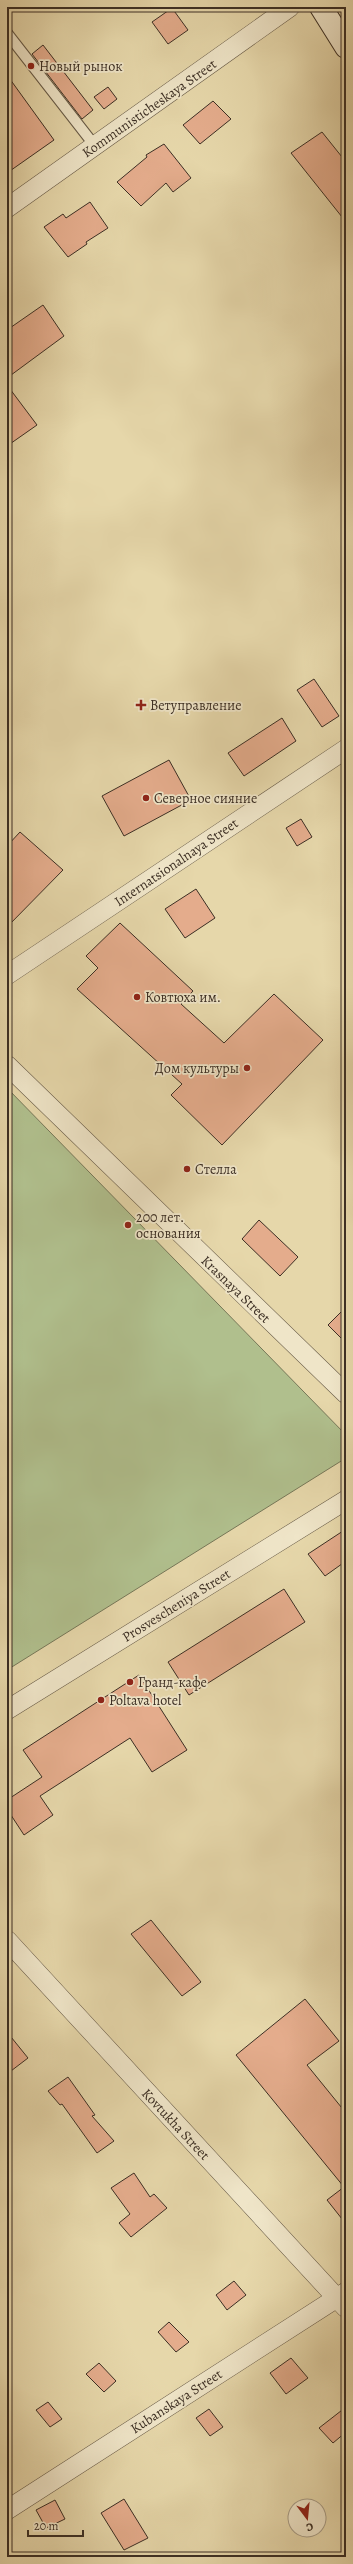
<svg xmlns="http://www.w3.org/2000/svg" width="353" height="2564" font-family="Alegreya,serif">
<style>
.green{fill:#b0bf8d;stroke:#767758}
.building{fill:#e4ac8c;stroke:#3c2f24}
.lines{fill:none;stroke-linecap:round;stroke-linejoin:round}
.lane-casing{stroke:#665946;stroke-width:12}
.street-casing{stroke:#665946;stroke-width:20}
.secondary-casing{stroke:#3c2f24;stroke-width:24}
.lane{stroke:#efe5c8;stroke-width:10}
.street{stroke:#efe5c8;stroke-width:19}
.secondary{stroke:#efe5c8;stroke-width:22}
.poi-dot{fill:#8f2418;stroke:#efe5c8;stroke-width:1.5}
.labels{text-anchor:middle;stroke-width:3.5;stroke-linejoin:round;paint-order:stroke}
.poi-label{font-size:14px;fill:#3c2f24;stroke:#efe5c8;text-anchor:start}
.street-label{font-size:14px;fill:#3c2f24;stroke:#efe5c8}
</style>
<rect width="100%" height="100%" fill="#e6d7aa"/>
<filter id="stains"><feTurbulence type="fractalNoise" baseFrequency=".005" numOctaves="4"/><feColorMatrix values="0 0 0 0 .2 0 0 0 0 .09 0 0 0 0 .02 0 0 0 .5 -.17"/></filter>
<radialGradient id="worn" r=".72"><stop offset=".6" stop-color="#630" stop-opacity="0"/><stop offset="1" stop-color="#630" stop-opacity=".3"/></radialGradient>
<path class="green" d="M 7,1088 L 346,1435 L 346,1458 L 7,1670 Z"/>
<path class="building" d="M 172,8 L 188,30 L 168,44 L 152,22 Z
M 43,45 L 93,110 L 82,119 L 32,54 Z
M 7,75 L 54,140 L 7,173 Z
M 108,87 L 117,99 L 104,109 L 94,97 Z
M 213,101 L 231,119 L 200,144 L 183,125 Z
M 322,132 L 346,162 L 346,222 L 291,153 Z
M 164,144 L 191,178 L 173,192 L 166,183 L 141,206 L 117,182 L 147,157 L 146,155 Z
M 90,202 L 108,228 L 86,242 L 87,244 L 68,257 L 44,227 L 63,214 L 66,218 Z
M 43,305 L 64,336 L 7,378 L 7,330 Z
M 7,385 L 37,425 L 7,446 Z
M 314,679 L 339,716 L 322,727 L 297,690 Z
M 282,718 L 296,741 L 244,776 L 228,753 Z
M 169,760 L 191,800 L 124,836 L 102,796 Z
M 301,819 L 312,837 L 297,846 L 286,828 Z
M 20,832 L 63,870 L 7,927 L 7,846 Z
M 196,889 L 215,918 L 185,938 L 165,909 Z
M 120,923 L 193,991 L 181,1004 L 224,1043 L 274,994 L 323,1040 L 222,1145 L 171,1095 L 182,1084 L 77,989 L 98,968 L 86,956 Z
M 259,1220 L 298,1257 L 280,1276 L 242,1239 Z
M 346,1307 L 346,1343 L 328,1325 Z
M 346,1529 L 346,1561 L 325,1576 L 308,1554 Z
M 284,1589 L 305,1622 L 189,1695 L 168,1662 Z
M 139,1675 L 187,1750 L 152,1772 L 130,1738 L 40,1796 L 53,1815 L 24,1835 L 7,1809 L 7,1800 L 42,1777 L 23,1750 Z
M 151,1920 L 201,1982 L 182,1996 L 131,1934 Z
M 305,1999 L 339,2041 L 307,2065 L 346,2113 L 346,2224 L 327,2200 L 344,2187 L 236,2055 Z
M 7,2032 L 28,2058 L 7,2074 Z
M 68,2077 L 95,2115 L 92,2116 L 114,2141 L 97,2153 L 62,2104 L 60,2105 L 48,2091 Z
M 134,2173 L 150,2197 L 154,2194 L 167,2208 L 131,2237 L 119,2223 L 130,2214 L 111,2188 Z
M 234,2281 L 246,2295 L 227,2310 L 216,2295 Z
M 169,2322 L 189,2342 L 176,2352 L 158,2332 Z
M 291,2358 L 308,2378 L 286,2394 L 270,2373 Z
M 99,2363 L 116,2381 L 104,2392 L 86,2374 Z
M 48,2402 L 62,2419 L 50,2427 L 36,2410 Z
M 346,2407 L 346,2432 L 333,2443 L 319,2428 Z
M 209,2409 L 223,2427 L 210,2436 L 196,2418 Z
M 124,2499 L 148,2538 L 124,2550 L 101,2513 Z
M 55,2500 L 65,2519 L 46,2528 L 36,2510 Z"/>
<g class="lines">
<defs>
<path id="lane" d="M 7,33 L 95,146"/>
<path id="street" d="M 7,208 L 290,7
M 7,975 L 346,749
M 7,1065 L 346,1394
M 7,1710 L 346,1500
M 7,1940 L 346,2308
M 7,2510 L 346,2292"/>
<path id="secondary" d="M 321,7 L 346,47"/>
</defs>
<use href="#lane" class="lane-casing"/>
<use href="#street" class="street-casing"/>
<use href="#secondary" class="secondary-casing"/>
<use href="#lane" class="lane"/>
<use href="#street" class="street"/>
<use href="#secondary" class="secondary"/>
</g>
<g class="poi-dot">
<circle cx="31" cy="66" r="4"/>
<path d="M139 699h4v4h4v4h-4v4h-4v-4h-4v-4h4z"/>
<circle cx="146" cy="798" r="4"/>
<circle cx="137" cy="997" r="4"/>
<circle cx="247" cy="1068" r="4"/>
<circle cx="187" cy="1169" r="4"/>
<circle cx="128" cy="1225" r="4"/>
<circle cx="130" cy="1682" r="4"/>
<circle cx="101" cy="1700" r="4"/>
</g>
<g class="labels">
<g class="poi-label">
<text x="39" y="71">Новый рынок</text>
<text x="150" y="710">Ветуправление</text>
<text x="154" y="803">Северное сияние</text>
<text x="145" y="1002">Ковтюха им.</text>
<text x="239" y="1073" text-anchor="end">Дом культуры</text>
<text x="195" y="1174">Стелла</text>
<text x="136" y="1222">200 лет.<tspan x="136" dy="16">основания</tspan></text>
<text x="138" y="1687">Гранд-кафе</text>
<text x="109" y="1705">Poltava hotel</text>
</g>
<g class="street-label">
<text transform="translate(149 108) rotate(-35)" y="5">Kommunisticheskaya Street</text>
<text transform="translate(176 862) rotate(-34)" y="5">Internatsionalnaya Street</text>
<text transform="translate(236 1289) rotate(44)" y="5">Krasnaya Street</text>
<text transform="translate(176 1605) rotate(-32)" y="5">Prosvescheniya Street</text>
<text transform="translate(176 2124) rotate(47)" y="5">Kovtukha Street</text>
<text transform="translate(176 2401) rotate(-33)" y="5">Kubanskaya Street</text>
</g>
</g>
<rect width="353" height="2564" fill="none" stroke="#e6d7aa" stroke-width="24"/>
<rect x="8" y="8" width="337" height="2548" fill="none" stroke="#3c2f24" stroke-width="2"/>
<rect x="12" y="12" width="329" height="2540" fill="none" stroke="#3c2f24"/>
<g transform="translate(307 2518) rotate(164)"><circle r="19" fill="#efe5c8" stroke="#a79c86"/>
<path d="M0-3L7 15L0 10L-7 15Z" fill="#8f2418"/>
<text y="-6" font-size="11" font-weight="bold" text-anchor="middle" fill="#3c2f24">С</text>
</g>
<path d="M28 2530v6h55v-6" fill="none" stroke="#3c2f24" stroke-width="2"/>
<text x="34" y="2530" font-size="12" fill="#3c2f24" stroke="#efe5c8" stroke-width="3" paint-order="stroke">20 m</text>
<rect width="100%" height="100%" filter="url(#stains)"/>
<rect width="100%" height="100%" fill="url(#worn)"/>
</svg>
